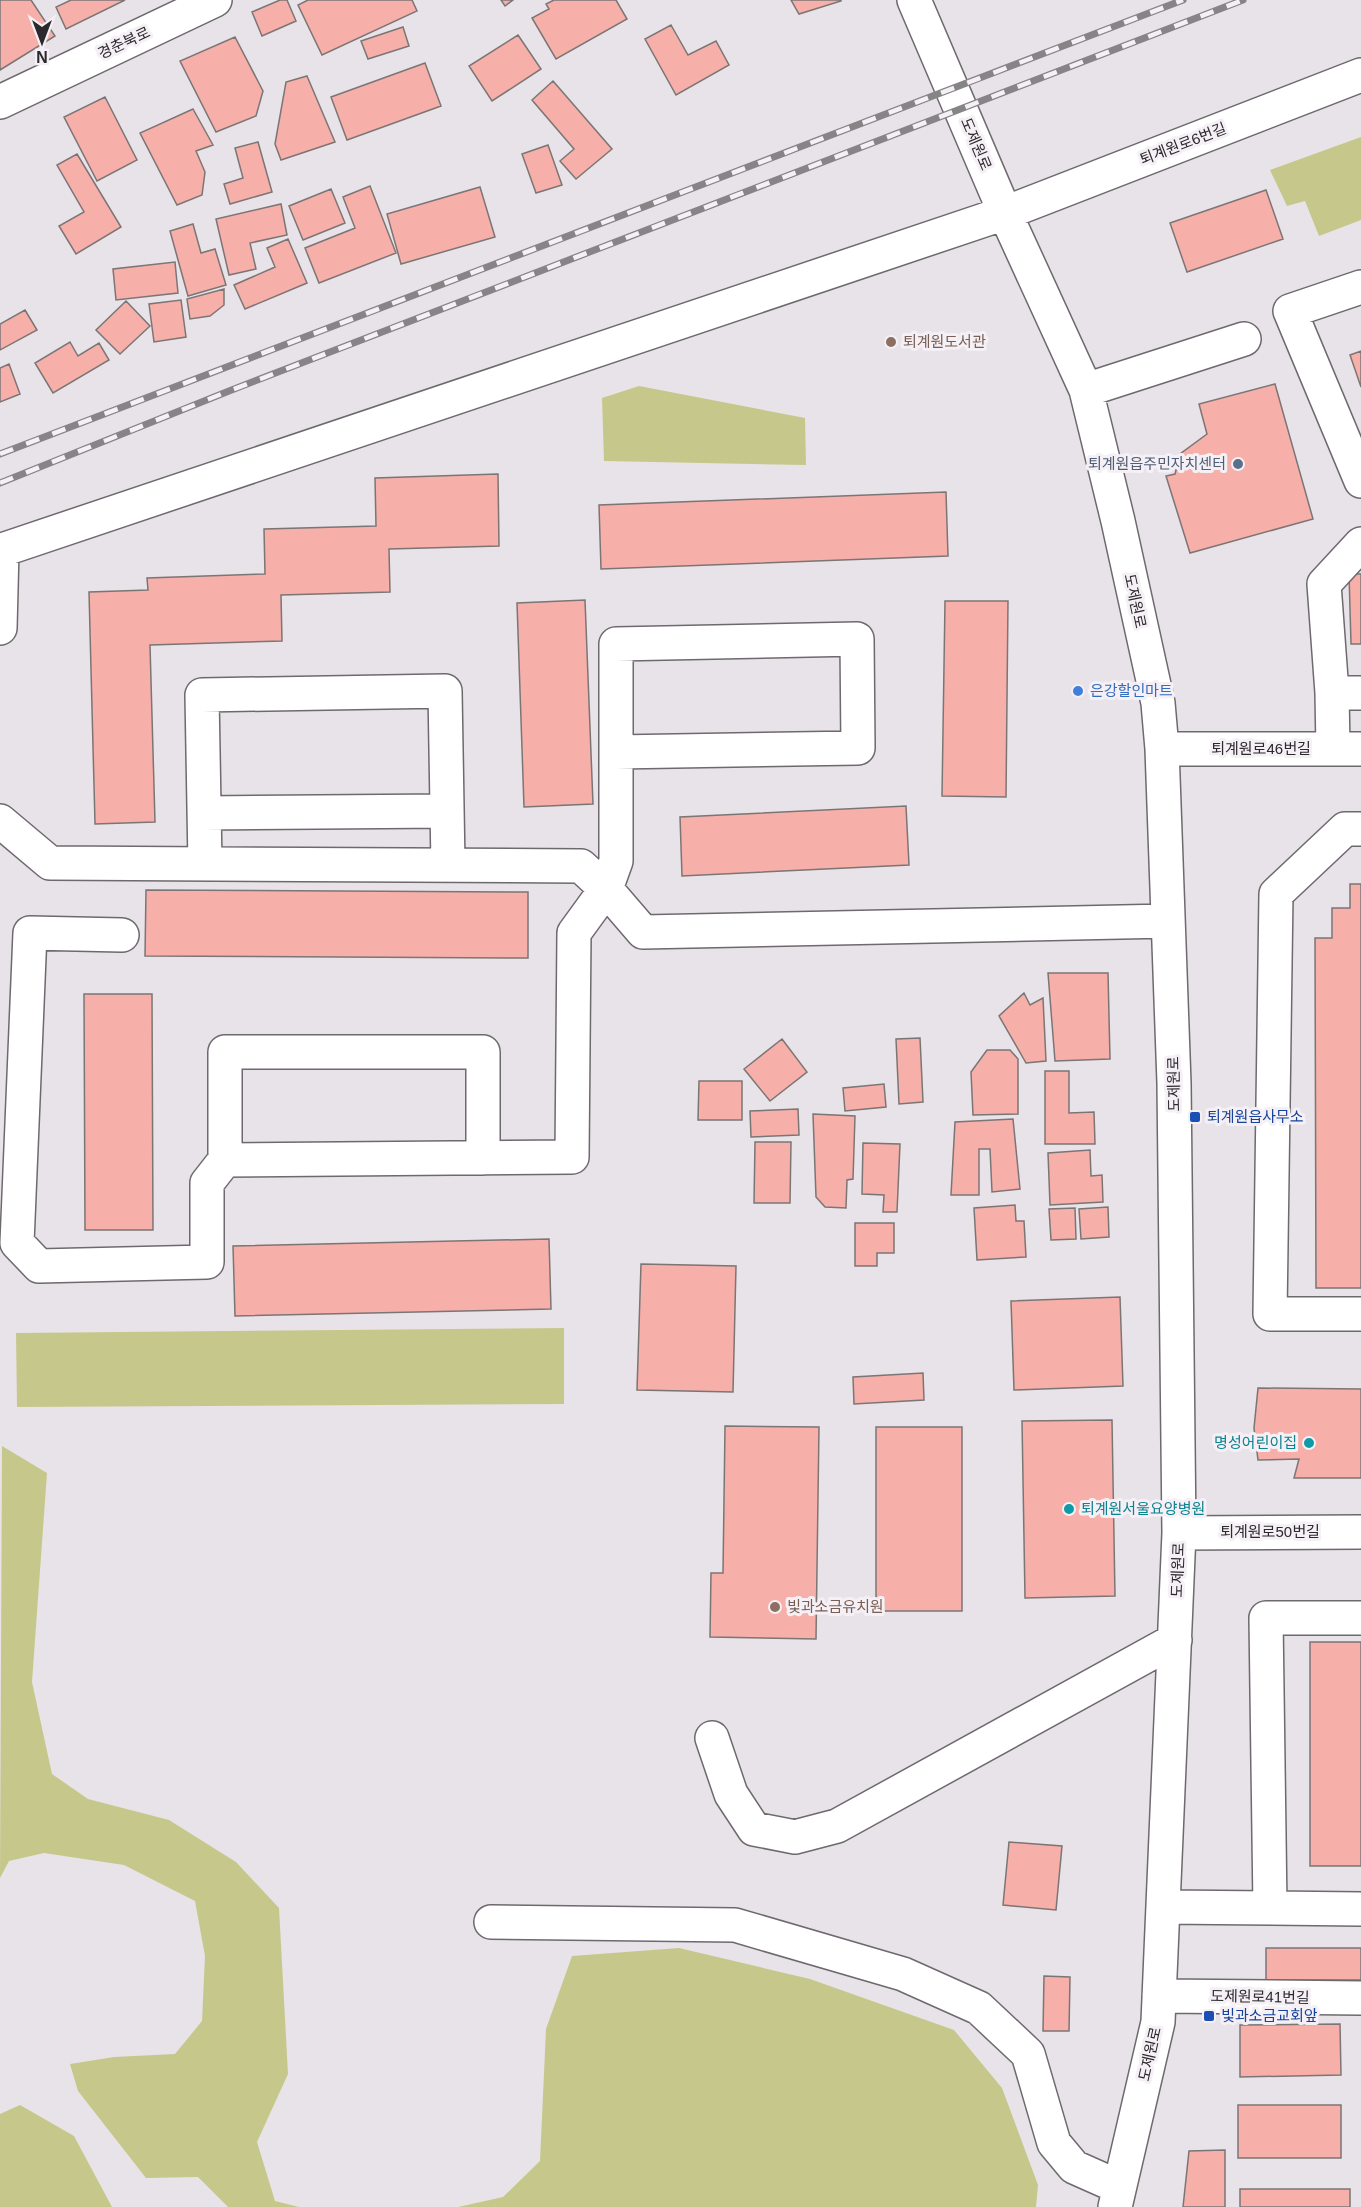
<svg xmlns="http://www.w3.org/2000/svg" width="1361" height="2207" font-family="Helvetica,'Noto Sans KR',sans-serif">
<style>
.green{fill:#c6c88b}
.building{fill:#f6afa9;stroke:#7c7575;stroke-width:1.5}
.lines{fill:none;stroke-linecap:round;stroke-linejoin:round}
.minor-casing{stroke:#6e696e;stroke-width:36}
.minor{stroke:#fff;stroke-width:33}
.rail-casing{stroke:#878487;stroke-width:7}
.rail{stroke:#f5f0f5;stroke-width:4.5;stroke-dasharray:14;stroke-linecap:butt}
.education-dot{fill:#8d6e63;stroke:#f5f0f5;stroke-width:2}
.service-dot{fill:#5c6f8a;stroke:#f5f0f5;stroke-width:2}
.shop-dot{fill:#3f7fe0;stroke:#f5f0f5;stroke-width:2}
.transit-dot{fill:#1a4fb4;stroke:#f5f0f5;stroke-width:2}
.culture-dot{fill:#0f9aa8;stroke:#f5f0f5;stroke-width:2}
.labels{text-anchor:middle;stroke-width:6;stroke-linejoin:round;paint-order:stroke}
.street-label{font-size:15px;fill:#2b292b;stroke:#f5f0f5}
.education-label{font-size:15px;fill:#785e54;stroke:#f5f0f5;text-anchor:start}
.service-label{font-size:15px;fill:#4e5e75;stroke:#f5f0f5;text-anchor:end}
.shop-label{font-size:15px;fill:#366cbe;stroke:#f5f0f5;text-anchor:start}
.transit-label{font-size:15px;fill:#164399;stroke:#f5f0f5;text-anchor:start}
.culture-label{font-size:15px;fill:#0d838f;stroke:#f5f0f5;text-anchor:end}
</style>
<rect width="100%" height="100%" fill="#e8e3e8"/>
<path class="green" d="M 1361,137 L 1361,220 L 1319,236 L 1305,201 L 1287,206 L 1270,170 Z
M 639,386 L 805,418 L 806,465 L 604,461 L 602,398 Z
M 564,1328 L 564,1404 L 17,1407 L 16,1333 Z
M 2,1446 L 47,1473 L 32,1682 L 52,1774 L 88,1799 L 169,1820 L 236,1862 L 279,1908 L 288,2074 L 257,2142 L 275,2201 L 299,2207 L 228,2207 L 198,2177 L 146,2178 L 78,2091 L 70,2064 L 114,2057 L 175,2054 L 202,2021 L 205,1956 L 195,1901 L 124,1865 L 44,1853 L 9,1861 L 0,1878 Z
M 679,1948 L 810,1979 L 954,2030 L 1002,2088 L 1038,2185 L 1036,2207 L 458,2207 L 503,2197 L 540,2161 L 546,2029 L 572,1956 Z
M 20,2105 L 74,2136 L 112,2207 L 0,2207 L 0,2114 Z"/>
<path class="building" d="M 0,0 L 31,0 L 55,36 L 0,70 Z
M 71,0 L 125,0 L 66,29 L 56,7 Z
M 280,0 L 287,0 L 296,21 L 262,36 L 252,12 Z
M 308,0 L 412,0 L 417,11 L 322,55 L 298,5 Z
M 501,0 L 513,0 L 505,6 Z
M 554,0 L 616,0 L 627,19 L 556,59 L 532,18 L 549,9 L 546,4 Z
M 791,0 L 841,0 L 841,1 L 799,14 Z
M 671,25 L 688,55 L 716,41 L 729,65 L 676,95 L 645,39 Z
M 403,27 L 409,46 L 368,59 L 361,41 Z
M 518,35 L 541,69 L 492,101 L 469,66 Z
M 235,37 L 263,91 L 256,116 L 216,132 L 180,61 Z
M 425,63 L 441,106 L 347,140 L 331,97 Z
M 307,76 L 335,142 L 281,160 L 275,144 L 286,82 Z
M 553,81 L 612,149 L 576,179 L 560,161 L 574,149 L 532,100 Z
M 105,97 L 137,160 L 97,181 L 64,117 Z
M 193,109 L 213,145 L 196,151 L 205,172 L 202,195 L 177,205 L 140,133 Z
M 258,142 L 272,192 L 230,204 L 224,184 L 243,178 L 235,148 Z
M 548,145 L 562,185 L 536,193 L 522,154 Z
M 77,154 L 121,227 L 76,254 L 59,226 L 84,212 L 57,165 Z
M 370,186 L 396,253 L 319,283 L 305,248 L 355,228 L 343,197 Z
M 480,187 L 495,237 L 401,264 L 387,214 Z
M 331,189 L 345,223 L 303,240 L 289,206 Z
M 1266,190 L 1283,239 L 1187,272 L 1170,223 Z
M 281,204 L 287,235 L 250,243 L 256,269 L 229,275 L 216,219 Z
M 193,224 L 201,253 L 215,249 L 226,285 L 188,296 L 170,231 Z
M 288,239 L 307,283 L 245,309 L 234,285 L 275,267 L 267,248 Z
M 175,262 L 178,293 L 116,300 L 113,269 Z
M 224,289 L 224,305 L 210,316 L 190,319 L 187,299 Z
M 181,300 L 186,337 L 154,342 L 149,304 Z
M 126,301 L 150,326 L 120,354 L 96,330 Z
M 25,310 L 37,330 L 0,350 L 0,324 Z
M 70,342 L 78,356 L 99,343 L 109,360 L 53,393 L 35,363 Z
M 1361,351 L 1361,387 L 1350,355 Z
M 9,364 L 20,394 L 0,402 L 0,368 Z
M 1275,384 L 1313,519 L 1190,553 L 1166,476 L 1175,474 L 1180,454 L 1207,434 L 1199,404 Z
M 498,474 L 499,546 L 389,549 L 390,592 L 281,595 L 282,641 L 150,645 L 155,822 L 95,824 L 89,592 L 148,590 L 147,578 L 265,574 L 264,529 L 376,526 L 375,478 Z
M 946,492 L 948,556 L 601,569 L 599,505 Z
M 1349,574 L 1361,574 L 1361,644 L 1351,644 Z
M 585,600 L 593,804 L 524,807 L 517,603 Z
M 945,601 L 1008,601 L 1006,797 L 942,796 Z
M 906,806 L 909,865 L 682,876 L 680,817 Z
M 1350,884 L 1361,884 L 1361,1288 L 1316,1288 L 1315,938 L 1332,938 L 1332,908 L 1350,908 Z
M 146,890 L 528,892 L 528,958 L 145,956 Z
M 1048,973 L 1108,973 L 1110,1059 L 1055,1061 Z
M 1024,993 L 1030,1005 L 1043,998 L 1046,1061 L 1026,1063 L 999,1016 Z
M 84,994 L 152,994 L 153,1230 L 85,1230 Z
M 920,1038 L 923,1102 L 899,1104 L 896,1039 Z
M 782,1039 L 807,1072 L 770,1101 L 744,1069 Z
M 987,1050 L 1010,1050 L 1018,1059 L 1018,1114 L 973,1115 L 971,1072 Z
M 1045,1071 L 1069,1071 L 1069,1113 L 1094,1112 L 1095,1144 L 1045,1144 Z
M 699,1081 L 742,1081 L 742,1120 L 698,1120 Z
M 884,1084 L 886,1107 L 845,1111 L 843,1088 Z
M 798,1109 L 799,1135 L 751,1137 L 750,1111 Z
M 813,1114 L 855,1116 L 853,1179 L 847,1180 L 846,1208 L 825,1207 L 816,1197 Z
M 1013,1119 L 1020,1189 L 992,1192 L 990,1149 L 979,1149 L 979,1195 L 951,1195 L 955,1122 Z
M 755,1142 L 791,1142 L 790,1203 L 754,1203 Z
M 863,1143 L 900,1144 L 897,1212 L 883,1212 L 884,1195 L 862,1194 Z
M 1090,1150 L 1091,1176 L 1102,1175 L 1103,1202 L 1050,1205 L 1048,1153 Z
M 1015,1205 L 1016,1221 L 1024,1221 L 1026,1257 L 977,1260 L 974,1208 Z
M 1108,1207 L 1109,1237 L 1081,1239 L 1079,1209 Z
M 1075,1208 L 1076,1239 L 1051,1240 L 1049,1209 Z
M 855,1223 L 894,1223 L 894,1253 L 877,1253 L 877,1266 L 855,1266 Z
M 549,1239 L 551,1309 L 235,1316 L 233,1246 Z
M 641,1264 L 736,1266 L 733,1392 L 637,1390 Z
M 1120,1297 L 1123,1386 L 1014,1390 L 1011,1301 Z
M 923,1373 L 924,1400 L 854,1404 L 853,1377 Z
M 1258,1388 L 1361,1389 L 1361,1478 L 1294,1478 L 1299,1459 L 1258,1460 L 1254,1428 Z
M 1112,1420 L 1115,1596 L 1025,1598 L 1022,1421 Z
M 725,1426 L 819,1427 L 816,1639 L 710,1637 L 711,1573 L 723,1573 Z
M 876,1427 L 962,1427 L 962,1611 L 876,1611 Z
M 1310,1642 L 1361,1642 L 1361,1866 L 1310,1866 Z
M 1009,1842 L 1062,1846 L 1056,1910 L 1003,1905 Z
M 1266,1948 L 1361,1948 L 1361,1980 L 1266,1980 Z
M 1044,1976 L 1070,1977 L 1069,2031 L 1043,2031 Z
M 1340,2024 L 1341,2075 L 1240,2077 L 1240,2025 Z
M 1238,2105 L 1341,2105 L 1341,2158 L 1238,2158 Z
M 1225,2150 L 1225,2207 L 1183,2207 L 1189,2151 Z
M 1240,2189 L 1350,2189 L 1350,2207 L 1240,2207 Z"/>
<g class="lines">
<defs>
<path id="minor" d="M 914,0 L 1005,213 L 1086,390 L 1118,521 L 1158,703 L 1162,749 L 1174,1083 L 1179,1533 L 1158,2022 L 1115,2207
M 0,102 L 215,0
M 1361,287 L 1290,311 L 1361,481
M 1086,390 L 1244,339
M 0,628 L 2,550 L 1005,213 L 1361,75
M 1332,693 L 1324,584 L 1361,544
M 1162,749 L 1361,749
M 1333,749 L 1332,693 L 1361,693
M 204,813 L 447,811
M 0,821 L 50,863 L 581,866 L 606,889 L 616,861 L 616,644 L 857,639 L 858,748 L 616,752
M 1361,829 L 1345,829 L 1276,894 L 1270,1314 L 1361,1314
M 205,864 L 202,695 L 445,691 L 448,865
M 122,935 L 30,933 L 17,1243 L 39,1266 L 207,1262 L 207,1183 L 225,1160
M 483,1158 L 483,1052 L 225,1052 L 225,1160 L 572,1157 L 574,933 L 606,889 L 643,932 L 1168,921
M 1179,1533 L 1361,1532
M 712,1738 L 731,1794 L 754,1829 L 795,1837 L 837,1826 L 1175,1640
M 1163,1907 L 1361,1909
M 1270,1908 L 1266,1618 L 1361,1618
M 491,1922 L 735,1925 L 903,1974 L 979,2008 L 1028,2054 L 1054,2143 L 1074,2167 L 1119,2187
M 1159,1996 L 1361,1998"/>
</defs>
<use href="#minor" class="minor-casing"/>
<use href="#minor" class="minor"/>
<defs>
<path id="rail" d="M 0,454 L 1183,0
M 0,483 L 229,391 L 1243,0"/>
</defs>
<use href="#rail" class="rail-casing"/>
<use href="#rail" class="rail"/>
</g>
<g class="education-dot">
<circle cx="891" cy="342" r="6"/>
<circle cx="775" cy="1607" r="6"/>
</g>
<circle class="service-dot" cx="1238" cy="464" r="6"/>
<circle class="shop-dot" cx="1078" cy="691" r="6"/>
<g class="transit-dot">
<rect x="1189" y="1111" width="12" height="12" rx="3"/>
<rect x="1203" y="2010" width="12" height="12" rx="3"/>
</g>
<g class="culture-dot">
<circle cx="1309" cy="1443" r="6"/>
<circle cx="1069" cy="1509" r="6"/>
</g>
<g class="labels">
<g class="street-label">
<text transform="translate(124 43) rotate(-25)" y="5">경춘북로</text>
<text transform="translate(976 144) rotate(67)" y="5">도제원로</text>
<text transform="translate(1183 144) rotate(-21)" y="5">퇴계원로6번길</text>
<text transform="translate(1135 601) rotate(78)" y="5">도제원로</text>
<text x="1261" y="754">퇴계원로46번길</text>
<text transform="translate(1174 1084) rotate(-91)" y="5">도제원로</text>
<text x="1270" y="1537">퇴계원로50번길</text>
<text transform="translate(1178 1570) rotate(-88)" y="5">도제원로</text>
<text transform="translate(1260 1997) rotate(1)" y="5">도제원로41번길</text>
<text transform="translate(1150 2054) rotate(-77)" y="5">도제원로</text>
</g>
<g class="education-label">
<text x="903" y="347">퇴계원도서관</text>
<text x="787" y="1612">빛과소금유치원</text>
</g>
<g class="service-label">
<text x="1226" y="469">퇴계원읍주민자치센터</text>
</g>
<g class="shop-label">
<text x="1090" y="696">은강할인마트</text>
</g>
<g class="transit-label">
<text x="1207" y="1122">퇴계원읍사무소</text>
<text x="1221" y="2021">빛과소금교회앞</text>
</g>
<g class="culture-label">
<text x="1297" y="1448">명성어린이집</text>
<text x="1081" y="1514" text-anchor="start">퇴계원서울요양병원</text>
</g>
</g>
<g transform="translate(42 42) rotate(180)" stroke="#f5f0f5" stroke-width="4.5" paint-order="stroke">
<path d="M0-4.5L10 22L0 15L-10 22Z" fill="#2b292b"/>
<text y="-9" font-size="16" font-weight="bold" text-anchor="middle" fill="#2b292b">N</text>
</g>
</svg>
